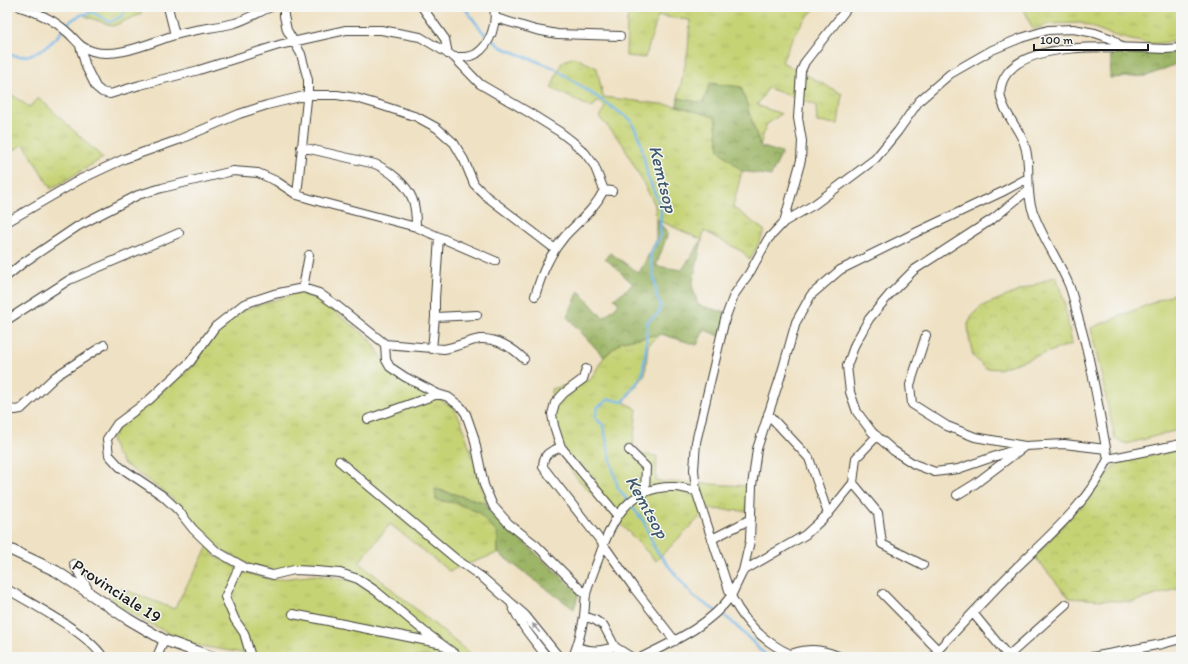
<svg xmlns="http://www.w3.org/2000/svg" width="1188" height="664" font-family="Itim,sans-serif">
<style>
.grass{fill:url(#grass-tufts);stroke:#717848;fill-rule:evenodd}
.forest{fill:url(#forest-crowns);stroke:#5c6841}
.park{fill:url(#park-crowns);stroke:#717848}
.pitch{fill:#c6d375;stroke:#717848}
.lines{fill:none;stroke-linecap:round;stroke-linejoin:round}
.stream{stroke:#73b7e9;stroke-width:2.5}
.minor-casing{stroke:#3c3a35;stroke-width:10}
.major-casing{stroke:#3c3a35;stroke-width:12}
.minor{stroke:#fff;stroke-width:8}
.major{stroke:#fff;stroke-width:10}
.oneway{fill:#999}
.labels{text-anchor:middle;stroke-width:3;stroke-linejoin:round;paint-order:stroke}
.street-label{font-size:17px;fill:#1c1c1c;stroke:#f6f6f2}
.water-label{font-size:18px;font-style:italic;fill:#3f5a6e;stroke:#f6f6f2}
</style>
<defs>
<pattern id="grass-tufts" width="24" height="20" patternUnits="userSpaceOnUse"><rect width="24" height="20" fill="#c6d375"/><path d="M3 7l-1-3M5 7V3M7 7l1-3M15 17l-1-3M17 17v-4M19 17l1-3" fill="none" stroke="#aab565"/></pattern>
<pattern id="forest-crowns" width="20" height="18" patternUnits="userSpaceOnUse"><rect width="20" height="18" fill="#9cb566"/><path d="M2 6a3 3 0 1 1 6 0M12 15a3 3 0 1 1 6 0" fill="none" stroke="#7e9253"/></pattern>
<pattern id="park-crowns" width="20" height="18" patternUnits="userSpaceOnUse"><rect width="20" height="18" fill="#c6d375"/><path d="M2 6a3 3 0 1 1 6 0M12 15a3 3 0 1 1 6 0" fill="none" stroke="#aab565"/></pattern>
</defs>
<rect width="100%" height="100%" fill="#f6f6f2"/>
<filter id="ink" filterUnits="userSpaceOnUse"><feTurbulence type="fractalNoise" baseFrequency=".025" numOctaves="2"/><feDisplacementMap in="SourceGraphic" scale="8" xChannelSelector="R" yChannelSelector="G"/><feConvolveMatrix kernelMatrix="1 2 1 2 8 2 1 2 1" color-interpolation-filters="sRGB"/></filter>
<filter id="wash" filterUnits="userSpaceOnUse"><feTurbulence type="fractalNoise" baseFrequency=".012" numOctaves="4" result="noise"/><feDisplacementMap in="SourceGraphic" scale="16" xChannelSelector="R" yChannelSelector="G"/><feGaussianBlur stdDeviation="0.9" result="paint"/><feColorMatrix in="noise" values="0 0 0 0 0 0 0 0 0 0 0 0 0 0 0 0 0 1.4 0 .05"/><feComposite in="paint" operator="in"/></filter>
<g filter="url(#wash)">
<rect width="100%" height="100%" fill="#efe1c3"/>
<path class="grass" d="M 92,7 L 140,7 L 141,14 L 113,26 L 85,16 Z
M 631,7 L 817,7 C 798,23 792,40 782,62 L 842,94 L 838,124 L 817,122 L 816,105 L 768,88 L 757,105 L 781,114 L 766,125 L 760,146 L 741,87 L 703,103 L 678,98 L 688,51 L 690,20 L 658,16 L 645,58 L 626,56 L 627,20 Z
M 1023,7 L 1181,7 L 1180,41 L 1150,44 L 1118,37 L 1081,23 L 1048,24 L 1033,30 Z
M 574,57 L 597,68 L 603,97 L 677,106 L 715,117 L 719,150 L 742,171 L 733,207 L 765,231 L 750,260 L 743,252 L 704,231 L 702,240 L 656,219 L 655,205 L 622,143 L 599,117 L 605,107 L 598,101 L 592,108 L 551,88 L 562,62 Z
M 7,91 L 29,107 L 39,98 L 103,158 L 51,189 L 24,144 L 7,154 Z
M 300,292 L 323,302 L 370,339 L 388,367 L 435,397 L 453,407 L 461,421 L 487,503 L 436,489 L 436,500 L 456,503 L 478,512 L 498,534 L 498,553 L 449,571 L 390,524 L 359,562 L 474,657 L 268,657 L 193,645 L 146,622 L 110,601 L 121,588 L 174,609 L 210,543 L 194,528 L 181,507 L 166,493 L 124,464 L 116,454 L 111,438 L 120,426 L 193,366 L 217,330 L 243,310 ZM 210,544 L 249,565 L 276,571 L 295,567 L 346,571 L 353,573 L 348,580 L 315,575 L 273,580 L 244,572 L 213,555 Z
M 661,334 L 648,345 L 645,375 L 624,402 L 637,409 L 632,454 L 657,456 L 656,481 L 747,486 L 747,511 L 708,509 L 656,561 L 574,475 L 556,447 L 551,389 L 590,380 L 604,357 L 622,341 Z"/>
<path class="forest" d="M 1181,51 L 1181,62 L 1147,76 L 1110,78 L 1111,53 Z
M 710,83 L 741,87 L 760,146 L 782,153 L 771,176 L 742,171 L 719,150 L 715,117 L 677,106 L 678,98 L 703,103 Z
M 656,219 L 668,233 L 656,266 L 682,270 L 702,240 L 692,286 L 698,305 L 734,315 L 728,339 L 704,330 L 697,345 L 661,334 L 622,341 L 604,357 L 567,317 L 579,291 L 603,318 L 619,304 L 614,299 L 633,284 L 605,258 L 610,253 L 639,273 L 656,241 Z
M 435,489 L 487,503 L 489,510 L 579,593 L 574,609 L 498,553 L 498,534 L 478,512 L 456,503 L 436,500 Z"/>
<path class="park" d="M 1056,276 L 1064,300 L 1072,344 L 999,369 L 985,368 L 973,356 L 969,337 L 968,324 L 973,314 L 982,306 Z
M 1181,449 L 1181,588 L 1132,602 L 1069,598 L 1035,557 L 1118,462 Z"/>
<path class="pitch" d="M 1181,291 L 1181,429 L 1127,444 L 1115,439 L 1091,328 Z"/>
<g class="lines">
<path class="stream" d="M 464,7 L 482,31 L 501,47 L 554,68 L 631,120 L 640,140 L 648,177 L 661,208 L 660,236 L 650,254 L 657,297 L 661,306 L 658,314 L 647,322 L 646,347 L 642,376 L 623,402 L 609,399 L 598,407 L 595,418 L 603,425 L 611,461 L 618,488 L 644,522 L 655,549 L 693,596 L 730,620 L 768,657
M 7,54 C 27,60 41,53 55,39 C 61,33 65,25 72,20 C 77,15 85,14 92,12 L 110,22 L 122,16 L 126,7"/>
</g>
</g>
<g filter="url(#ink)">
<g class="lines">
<defs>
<path id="minor" d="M 20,7 C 36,12 53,19 66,31 C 76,39 78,47 92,51 C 117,59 151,42 175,35 C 194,29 215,28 235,23 C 247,19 259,12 271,7
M 168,7 L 175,35
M 284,7 L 284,16 L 287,30 L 301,54 L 308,80 L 308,90 L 297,195
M 422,7 L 445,39 L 448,54
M 496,18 L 536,30 L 557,34 L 620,36
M 80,46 L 86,67 L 96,87 L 102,92 L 110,94 L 140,85 L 199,70 L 279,45 L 346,30 L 381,30 L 420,37 L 454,57 L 480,84 L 528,112 L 560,132 L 573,142 L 585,153 L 594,165 L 604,190 L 612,191
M 454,57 C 461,57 469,58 476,54 C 491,44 497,24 494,7
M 301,147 L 375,164 C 389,170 406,184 412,198 C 416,207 416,218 416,227
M 1028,190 L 994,218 L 914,270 L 890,294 L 869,319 L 855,344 L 847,366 L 850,392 L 857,412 L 872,432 L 894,451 L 914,464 L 935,472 L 958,469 L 1025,446 L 1064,444 L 1106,449
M 7,222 L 81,179 L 124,159 L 178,140 L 239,114 L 267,105 L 308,95 L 337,95 L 356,98 L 380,105 L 417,117 L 437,128 L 454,143 L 464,160 L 474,184 L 486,196 L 555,249
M 784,222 L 801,160 L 802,141 L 798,118 L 801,71 L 805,62 L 848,7
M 7,276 L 23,263 L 78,226 L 138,195 L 162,188 L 233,171 L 258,173 L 276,181 L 297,195 L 321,202 L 416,227 L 495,261
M 303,288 L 309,255
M 535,296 C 542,273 549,255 565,236 C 580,220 594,210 604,190
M 435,317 L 477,315
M 7,320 L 69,280 L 179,233
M 926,335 L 910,385 L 912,404 L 947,426 L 975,437 L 1025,446 L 975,484 L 957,495
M 385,344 L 386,360 L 390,367 L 405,377 L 438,394 L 448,397 L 461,407 L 466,414 L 474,437 L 484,485 L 493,506 L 509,524 L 537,546 L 586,595
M 432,349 L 435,317 L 435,299 L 439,237
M 586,369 L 583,379 L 564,393 L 555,403 L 552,414 L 554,426 L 561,447 L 617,515
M 7,408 L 15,410 L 21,409 L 56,376 L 104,345
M 768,414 L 809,458 L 828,514
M 368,419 L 438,394
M 561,447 C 550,452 543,453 543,467 L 603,544 L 634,588 L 675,641
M 629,450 L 646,467 L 645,491
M 1108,459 L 1181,444
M 339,461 L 456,559 L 483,578 L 525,615 L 559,657
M 853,483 L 878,513 L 882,544 L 923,565
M 712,539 L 751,519
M 74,564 L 90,593
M 240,565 L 225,597 L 235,620 L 244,633 L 251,657
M 743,571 L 805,535 L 828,514 L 853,483 L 856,458 L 877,436
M 7,589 C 35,606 85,631 103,657
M 883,594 L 938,650
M 512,605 C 520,625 534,640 547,657
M 973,613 L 1008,656 L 1011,657
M 293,614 L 438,643
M 584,616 L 595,620 L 604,626 L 615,647 L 631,657
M 577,647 C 592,652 600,651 615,647
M 792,655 C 765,643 744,622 731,596 L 743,571 L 750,541 L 752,486 L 757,449 L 781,375 L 796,322 L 811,295 L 840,270 L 917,232 L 1002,192 L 1028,178
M 1008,656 L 1066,604
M 157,657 L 164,640
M 459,657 L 425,632 L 376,591 L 358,579 L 340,573 L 316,571 L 294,570 L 273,575 L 246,568 L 216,551 L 193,529 L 178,510 L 163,496 L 120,467 L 109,455 L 107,439 L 117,424 L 149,400 L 190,362 L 215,327 L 244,304 L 274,294 L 303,288 L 319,293 L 336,305 L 385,344 L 444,349 C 457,347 468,341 480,339 C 497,338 513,348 524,359
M 573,657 C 578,644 582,630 584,616 C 585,609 585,601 586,594 C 589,583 594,571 598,560 C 611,521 628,485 675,487 C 682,487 689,490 696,491
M 642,657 C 674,641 709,626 731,596 L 696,491 L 694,470 L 696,442 L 725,319 L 734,295 L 750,272 L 768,239 L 784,222 L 815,204 L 875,159 L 898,131 L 919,101 L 950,74 L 992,50 L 1021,38 L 1048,30 L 1073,29 L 1095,33 L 1112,39 L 1123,48
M 933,657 L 938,650 C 964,622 989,595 1016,568 C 1048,537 1090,501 1108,459 C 1099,411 1092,363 1078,317 C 1075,306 1073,295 1069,285 C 1058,259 1041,236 1032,209 C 1025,187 1032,164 1024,143 C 1015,119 987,99 1008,72 C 1035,39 1126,48 1166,49 L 1181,48
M 1092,657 L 1162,644 L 1181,639"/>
<path id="major" d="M 7,548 L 56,571 L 128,619 L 164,640 L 212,657
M 787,657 C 805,648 821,650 838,657"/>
</defs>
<use href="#minor" class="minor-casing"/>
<use href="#major" class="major-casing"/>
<use href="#minor" class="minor"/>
<use href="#major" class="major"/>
</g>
<defs><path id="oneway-solid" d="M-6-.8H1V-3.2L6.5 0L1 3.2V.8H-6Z"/></defs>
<use class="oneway" href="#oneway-solid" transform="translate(536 628) rotate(-129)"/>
</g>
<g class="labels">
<g class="street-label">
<text transform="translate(117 591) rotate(33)" y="6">Provinciale 19</text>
</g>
<g class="water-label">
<text transform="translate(663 179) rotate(76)" y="6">Kemtsop</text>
<text transform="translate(647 507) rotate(61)" y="6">Kemtsop</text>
</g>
</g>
<rect width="1188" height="664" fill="none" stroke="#f6f6f2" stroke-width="24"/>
<path d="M1034 44v6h114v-6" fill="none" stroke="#1c1c1c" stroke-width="2"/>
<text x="1040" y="44" font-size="12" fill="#1c1c1c" stroke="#f6f6f2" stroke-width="3" paint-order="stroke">100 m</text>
</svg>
